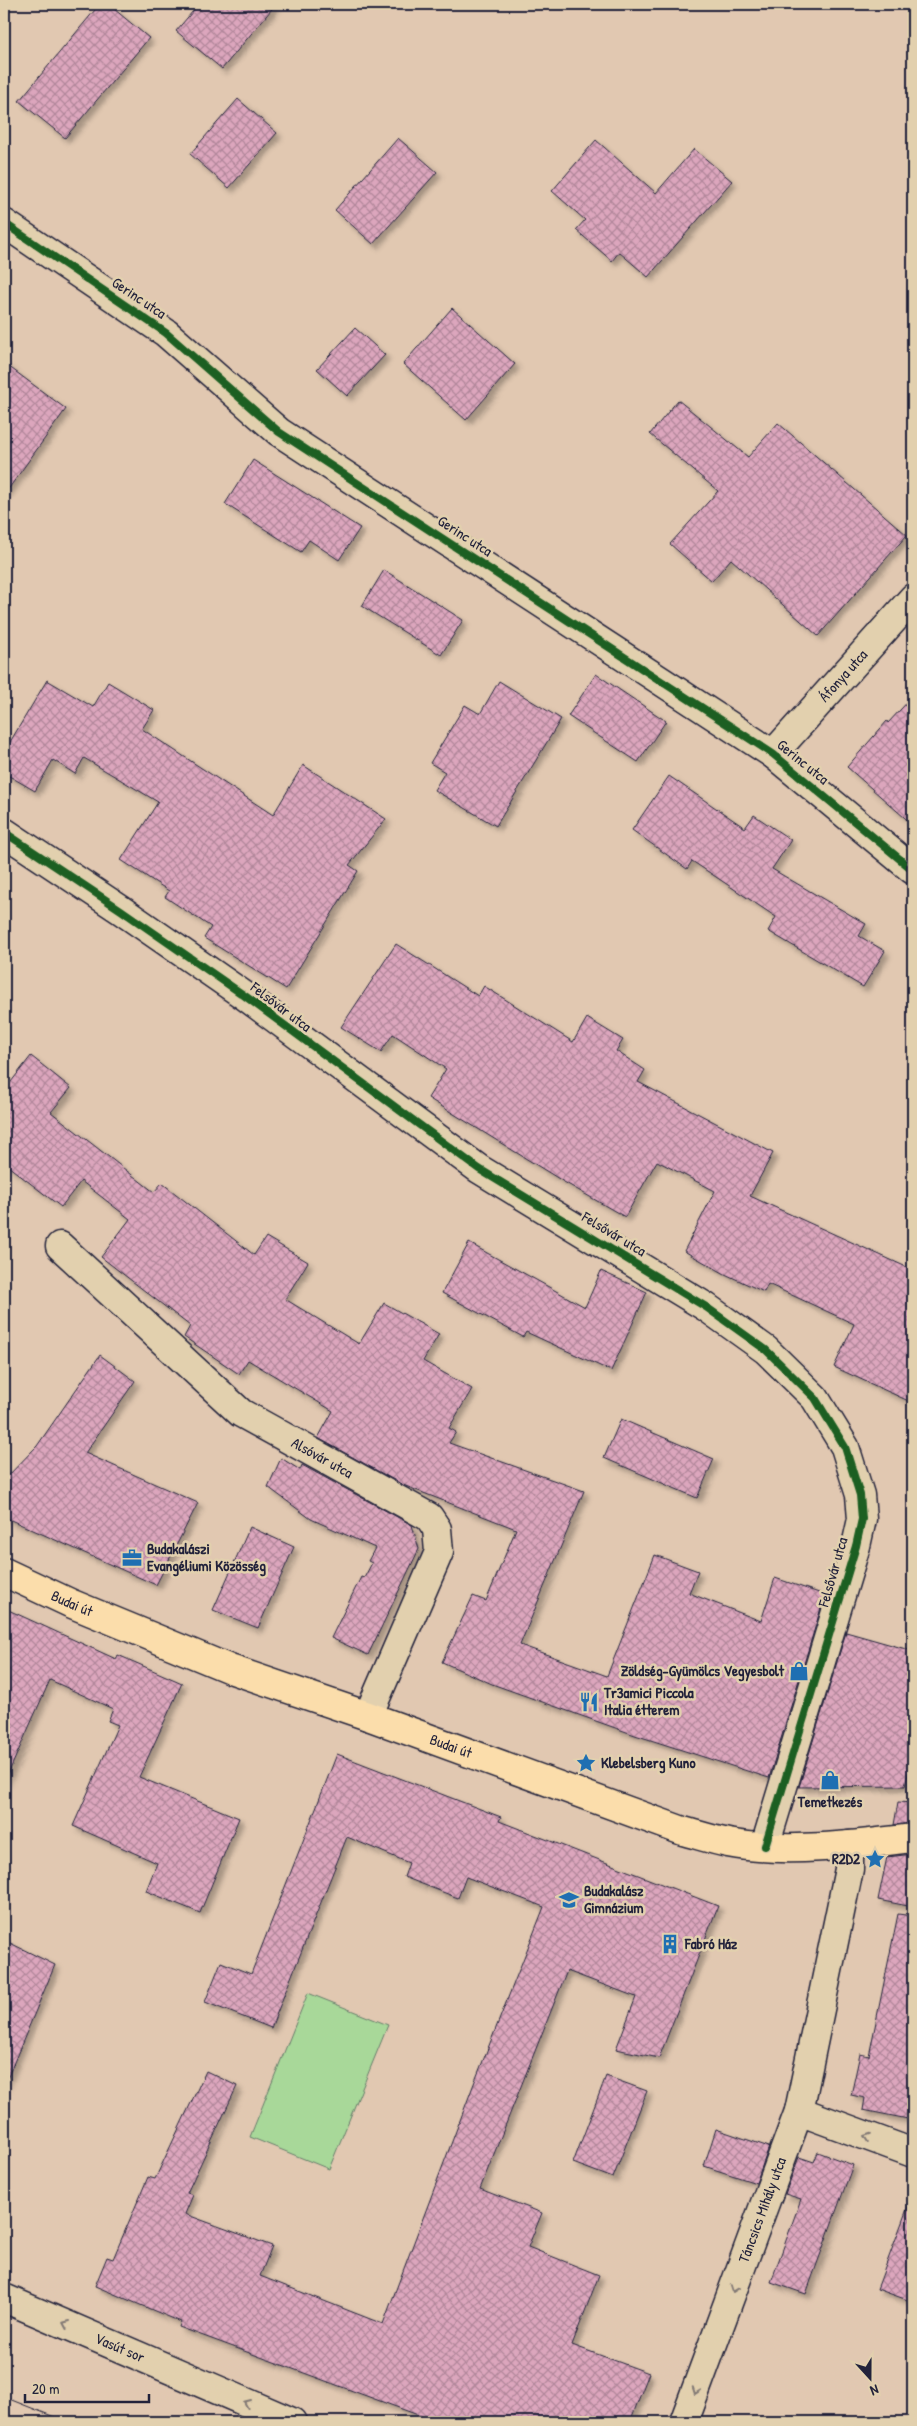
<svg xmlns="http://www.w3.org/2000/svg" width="917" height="2426" font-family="'Patrick Hand',sans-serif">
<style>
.grass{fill:#a8d899;stroke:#657d6a}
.building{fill:url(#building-cross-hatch);stroke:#22223b;filter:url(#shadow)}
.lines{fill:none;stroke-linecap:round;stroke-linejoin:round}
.minor-casing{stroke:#22223b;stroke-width:31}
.major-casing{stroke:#22223b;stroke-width:31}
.minor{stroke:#e2d0ae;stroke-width:28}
.major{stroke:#fbddab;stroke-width:28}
.tram{stroke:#22223b;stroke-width:1}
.cycleway-casing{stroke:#e2d0ae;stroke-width:11}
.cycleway{stroke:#1b5e20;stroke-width:8}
.oneway{stroke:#827974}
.labels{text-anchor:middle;stroke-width:5;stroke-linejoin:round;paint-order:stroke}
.street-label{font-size:15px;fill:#22223b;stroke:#e2d0ae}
.poi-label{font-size:15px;font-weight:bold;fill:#22223b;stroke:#e2d0ae;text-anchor:start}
</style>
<defs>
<pattern id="building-cross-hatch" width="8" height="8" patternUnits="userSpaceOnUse" patternTransform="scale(1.25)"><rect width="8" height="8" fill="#dca6bd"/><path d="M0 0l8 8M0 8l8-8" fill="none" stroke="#b2879b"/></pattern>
<filter id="shadow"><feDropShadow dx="4.5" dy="4.5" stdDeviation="2.5" flood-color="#0004"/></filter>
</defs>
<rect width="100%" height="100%" fill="#e1c8b1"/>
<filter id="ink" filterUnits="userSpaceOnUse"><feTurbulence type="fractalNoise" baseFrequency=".02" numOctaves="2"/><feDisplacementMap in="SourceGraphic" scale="10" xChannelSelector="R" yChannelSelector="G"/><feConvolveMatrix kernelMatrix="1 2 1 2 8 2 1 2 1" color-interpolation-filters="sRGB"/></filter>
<g filter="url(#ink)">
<path class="grass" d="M 308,1993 L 388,2025 L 329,2169 L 250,2137 Z"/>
<path class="building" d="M 100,4 L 108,4 L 149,38 L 65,138 L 19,101 Z
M 199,4 L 276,4 L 222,69 L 176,31 Z
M 238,99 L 277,133 L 229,188 L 190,154 Z
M 398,138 L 437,172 L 373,244 L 335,210 Z
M 596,140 L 656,193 L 694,149 L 732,181 L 648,277 L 619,252 L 612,261 L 576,230 L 585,220 L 552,191 Z
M 452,308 L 515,364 L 466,420 L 403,364 Z
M 355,328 L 385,355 L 347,396 L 317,369 Z
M 4,363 L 66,409 L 4,495 Z
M 678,400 L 748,457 L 778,423 L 907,535 L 818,636 L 731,559 L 712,581 L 670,544 L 718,491 L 650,434 Z
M 253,460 L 360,528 L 339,560 L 309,540 L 301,552 L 225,504 Z
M 384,570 L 463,620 L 441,655 L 362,606 Z
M 596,674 L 666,721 L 638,762 L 568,716 Z
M 47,680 L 93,707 L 108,682 L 154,710 L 142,729 L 273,815 L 303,765 L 386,819 L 349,865 L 358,871 L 286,989 L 204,938 L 211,927 L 165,897 L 169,891 L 121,860 L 158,802 L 84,758 L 75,774 L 53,760 L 35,791 L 4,773 L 4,752 Z
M 499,681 L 561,719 L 496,826 L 434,790 L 445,772 L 430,763 L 465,705 L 480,714 Z
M 913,696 L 913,825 L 847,767 L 887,721 L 888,723 Z
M 669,776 L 745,828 L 754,815 L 791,840 L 772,869 L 866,924 L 859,936 L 885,951 L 863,987 L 768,931 L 776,917 L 692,861 L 687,869 L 632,830 Z
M 396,944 L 478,996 L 484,986 L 573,1042 L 587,1018 L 623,1040 L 616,1051 L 645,1070 L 638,1082 L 773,1153 L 750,1196 L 913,1270 L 913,1403 L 834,1367 L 854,1324 L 768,1284 L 764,1292 L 725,1274 L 684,1251 L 715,1191 L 657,1161 L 625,1217 L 564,1182 L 428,1098 L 446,1069 L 393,1034 L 381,1052 L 341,1027 Z
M 31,1056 L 71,1088 L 51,1112 L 154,1192 L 162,1183 L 254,1255 L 266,1237 L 308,1262 L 285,1299 L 359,1344 L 384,1303 L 439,1334 L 423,1361 L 472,1389 L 449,1428 L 456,1432 L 449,1443 L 584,1491 L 520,1645 L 607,1676 L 655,1555 L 698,1571 L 689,1593 L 761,1621 L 775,1578 L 825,1595 L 769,1778 L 635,1735 L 492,1684 L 442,1662 L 473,1596 L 486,1601 L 516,1529 L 403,1485 L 318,1438 L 333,1411 L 248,1360 L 239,1374 L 184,1337 L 190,1326 L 101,1257 L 130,1219 L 81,1181 L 61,1207 L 4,1163 L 4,1091 Z
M 469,1243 L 585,1307 L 601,1271 L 647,1292 L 611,1371 L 526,1332 L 523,1337 L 442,1293 Z
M 100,1355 L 135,1381 L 85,1453 L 198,1503 L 156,1585 L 4,1517 L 4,1480 L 37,1446 Z
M 621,1419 L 714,1459 L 697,1498 L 604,1458 Z
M 281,1458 L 300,1470 L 302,1465 L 412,1525 L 419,1549 L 368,1655 L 331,1638 L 361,1577 L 364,1578 L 372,1563 L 368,1561 L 375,1548 L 311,1519 L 268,1487 Z
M 250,1527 L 294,1547 L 258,1628 L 213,1610 Z
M 4,1608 L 116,1659 L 118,1655 L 182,1683 L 139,1777 L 239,1818 L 200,1913 L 146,1891 L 157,1863 L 73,1826 L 118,1725 L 108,1721 L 113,1709 L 50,1680 L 4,1783 Z
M 846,1632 L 913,1651 L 913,1754 L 905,1786 L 799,1787 Z
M 337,1754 L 501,1817 L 499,1821 L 718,1906 L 659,2058 L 616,2049 L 636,1997 L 567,1971 L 480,2189 L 542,2213 L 528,2247 L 599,2275 L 572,2345 L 649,2373 L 630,2422 L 437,2422 L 179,2327 L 181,2322 L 95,2286 L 107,2257 L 113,2259 L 148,2177 L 155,2179 L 206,2071 L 237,2086 L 187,2193 L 193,2195 L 185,2214 L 272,2246 L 260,2276 L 383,2324 L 473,2086 L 544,1907 L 466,1877 L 458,1898 L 404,1877 L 409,1863 L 347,1837 L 271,2028 L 205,2002 L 221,1962 L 251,1974 Z
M 898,1802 L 913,1803 L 913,1823 L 894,1825 Z
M 913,1854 L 913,1907 L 878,1900 L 887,1857 Z
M 898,1914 L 913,1916 L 913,2120 L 863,2110 L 865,2098 L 851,2095 L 860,2054 L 869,2056 Z
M 4,1940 L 55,1965 L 4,2086 Z
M 606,2076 L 647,2091 L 613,2178 L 573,2163 Z
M 716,2129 L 769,2147 L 756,2183 L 704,2166 Z
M 818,2152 L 853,2165 L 806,2294 L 771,2282 L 801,2199 L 785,2194 L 799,2157 L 814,2162 Z
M 910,2201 L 913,2201 L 913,2302 L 877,2289 Z"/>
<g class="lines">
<defs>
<g id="minor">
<path d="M 4,223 L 166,333 L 279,432 L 773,754 L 913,870"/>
<path id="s1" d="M 773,754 L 913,598"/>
<path d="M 4,832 L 121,910 L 245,996 L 479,1169 L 706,1307 L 766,1350 L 815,1398 L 845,1447 L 860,1495 L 862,1519 L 856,1546 L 765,1846"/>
<path id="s2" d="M 60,1246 L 241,1413 L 429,1517 L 437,1529 L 439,1552 L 368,1716"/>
<path d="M 799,2111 L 913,2153"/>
<path id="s3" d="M 4,2298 L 292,2422"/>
<path id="s4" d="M 684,2422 L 799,2111 L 849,1869 L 849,1845"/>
</g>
<g id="major">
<path id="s5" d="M 4,1572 L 70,1603 L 230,1669 L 368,1716 L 683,1831 C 698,1835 713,1840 728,1843 C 784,1854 856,1845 913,1838"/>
</g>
</defs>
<use href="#minor" class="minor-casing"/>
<use href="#major" class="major-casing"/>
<use href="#minor" class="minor"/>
<use href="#major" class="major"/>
<path class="tram" d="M 4,2397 L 67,2422"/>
<defs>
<path id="cycleway" d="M 4,223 L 166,333 L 279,432 L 773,754 L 913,870
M 4,832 L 121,910 L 245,996 L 479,1169 L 706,1307 L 766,1350 L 815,1398 L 845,1447 L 860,1495 L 862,1519 L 856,1546 L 765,1846"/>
</defs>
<use href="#cycleway" class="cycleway-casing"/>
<use href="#cycleway" class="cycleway"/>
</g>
<defs><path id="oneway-chevron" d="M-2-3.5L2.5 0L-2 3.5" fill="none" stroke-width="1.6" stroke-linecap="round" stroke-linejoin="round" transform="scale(1.25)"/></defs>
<g class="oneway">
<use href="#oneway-chevron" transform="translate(867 2137) rotate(-160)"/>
<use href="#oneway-chevron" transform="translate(734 2289) rotate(110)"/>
<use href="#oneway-chevron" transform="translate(66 2324) rotate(-157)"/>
<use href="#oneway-chevron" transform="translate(696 2391) rotate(110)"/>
<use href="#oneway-chevron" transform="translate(247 2403) rotate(-157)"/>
</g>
</g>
<defs>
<symbol id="office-bare" viewBox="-9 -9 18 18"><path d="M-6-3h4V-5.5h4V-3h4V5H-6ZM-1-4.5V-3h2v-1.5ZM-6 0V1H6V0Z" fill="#1f6fb2" stroke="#e2d0ae" stroke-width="2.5" paint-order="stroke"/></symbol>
<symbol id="shop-bare" viewBox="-9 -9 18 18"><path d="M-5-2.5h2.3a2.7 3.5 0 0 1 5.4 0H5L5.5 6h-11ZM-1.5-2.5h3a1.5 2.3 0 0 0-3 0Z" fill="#1f6fb2" stroke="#e2d0ae" stroke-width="2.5" paint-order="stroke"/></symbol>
<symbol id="restaurant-bare" viewBox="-9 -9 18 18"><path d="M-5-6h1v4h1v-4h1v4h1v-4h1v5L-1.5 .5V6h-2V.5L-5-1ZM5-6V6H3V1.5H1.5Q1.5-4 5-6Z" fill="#1f6fb2" stroke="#e2d0ae" stroke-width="2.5" paint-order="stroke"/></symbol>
<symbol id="sight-bare" viewBox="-9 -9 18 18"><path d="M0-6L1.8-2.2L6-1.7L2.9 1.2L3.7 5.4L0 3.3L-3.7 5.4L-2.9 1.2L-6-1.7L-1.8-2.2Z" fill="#1f6fb2" stroke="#e2d0ae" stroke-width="2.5" paint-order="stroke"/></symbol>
<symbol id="school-bare" viewBox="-9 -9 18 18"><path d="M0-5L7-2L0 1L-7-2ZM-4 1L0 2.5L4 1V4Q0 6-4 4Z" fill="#1f6fb2" stroke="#e2d0ae" stroke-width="2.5" paint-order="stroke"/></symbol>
<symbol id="building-bare" viewBox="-9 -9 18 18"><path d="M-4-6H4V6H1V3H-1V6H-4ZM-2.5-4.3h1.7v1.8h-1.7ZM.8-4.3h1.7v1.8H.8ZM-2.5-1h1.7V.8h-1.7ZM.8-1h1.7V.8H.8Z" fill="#1f6fb2" stroke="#e2d0ae" stroke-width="2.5" paint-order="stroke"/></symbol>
</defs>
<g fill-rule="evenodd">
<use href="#office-bare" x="118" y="1544" width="28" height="28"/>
<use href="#shop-bare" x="785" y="1657" width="28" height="28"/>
<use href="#restaurant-bare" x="575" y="1688" width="28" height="28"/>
<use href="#sight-bare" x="572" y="1749" width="28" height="28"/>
<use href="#shop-bare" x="816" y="1766" width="28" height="28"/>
<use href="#sight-bare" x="861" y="1845" width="28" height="28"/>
<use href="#school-bare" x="555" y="1886" width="28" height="28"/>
<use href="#building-bare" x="656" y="1930" width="28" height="28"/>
</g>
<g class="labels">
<g class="street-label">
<text transform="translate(139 298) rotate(34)" y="5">Gerinc utca</text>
<text transform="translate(465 536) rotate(33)" y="5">Gerinc utca</text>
<text dy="5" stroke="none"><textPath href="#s1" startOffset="105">Áfonya utca</textPath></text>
<text transform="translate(803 762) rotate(39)" y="5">Gerinc utca</text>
<text transform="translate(281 1007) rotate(37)" y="5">Felsővár utca</text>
<text transform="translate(614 1234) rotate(31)" y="5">Felsővár utca</text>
<text dy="5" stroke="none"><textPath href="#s2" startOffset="339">Alsóvár utca</textPath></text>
<text transform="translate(833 1572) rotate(-74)" y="5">Felsővár utca</text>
<text dy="5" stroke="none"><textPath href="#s5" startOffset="75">Budai út</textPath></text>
<text dy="5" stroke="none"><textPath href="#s5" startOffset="480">Budai út</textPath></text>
<text dy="5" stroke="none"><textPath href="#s4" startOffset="226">Táncsics Mihály utca</textPath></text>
<text dy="5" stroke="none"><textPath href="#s3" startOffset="126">Vasút sor</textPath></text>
</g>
<g class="poi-label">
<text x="147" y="1554">Budakalászi<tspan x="147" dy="17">Evangéliumi Közösség</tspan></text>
<text x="784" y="1676" text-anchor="end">Zöldség-Gyümölcs Vegyesbolt</text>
<text x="604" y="1698">Tr3amici Piccola<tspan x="604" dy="17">Italia étterem</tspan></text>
<text x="601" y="1768">Klebelsberg Kuno</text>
<text x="830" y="1807" text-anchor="middle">Temetkezés</text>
<text x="860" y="1864" text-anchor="end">R2D2</text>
<text x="584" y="1896">Budakalász<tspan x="584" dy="17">Gimnázium</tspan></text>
<text x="685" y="1949">Fabró Ház</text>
</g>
</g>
<rect width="917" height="2426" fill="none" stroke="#e2d0ae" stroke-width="20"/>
<rect x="10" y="10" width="897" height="2406" fill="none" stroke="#22223b" stroke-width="2" filter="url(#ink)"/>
<g transform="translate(870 2378) rotate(159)" stroke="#e2d0ae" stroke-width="4" paint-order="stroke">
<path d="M0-4L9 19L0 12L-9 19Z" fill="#22223b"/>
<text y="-8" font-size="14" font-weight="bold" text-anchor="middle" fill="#22223b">N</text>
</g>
<path d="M25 2394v8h124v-8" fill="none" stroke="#22223b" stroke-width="2.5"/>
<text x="32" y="2394" font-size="15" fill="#22223b" stroke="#e2d0ae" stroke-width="4" paint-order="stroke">20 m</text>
</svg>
